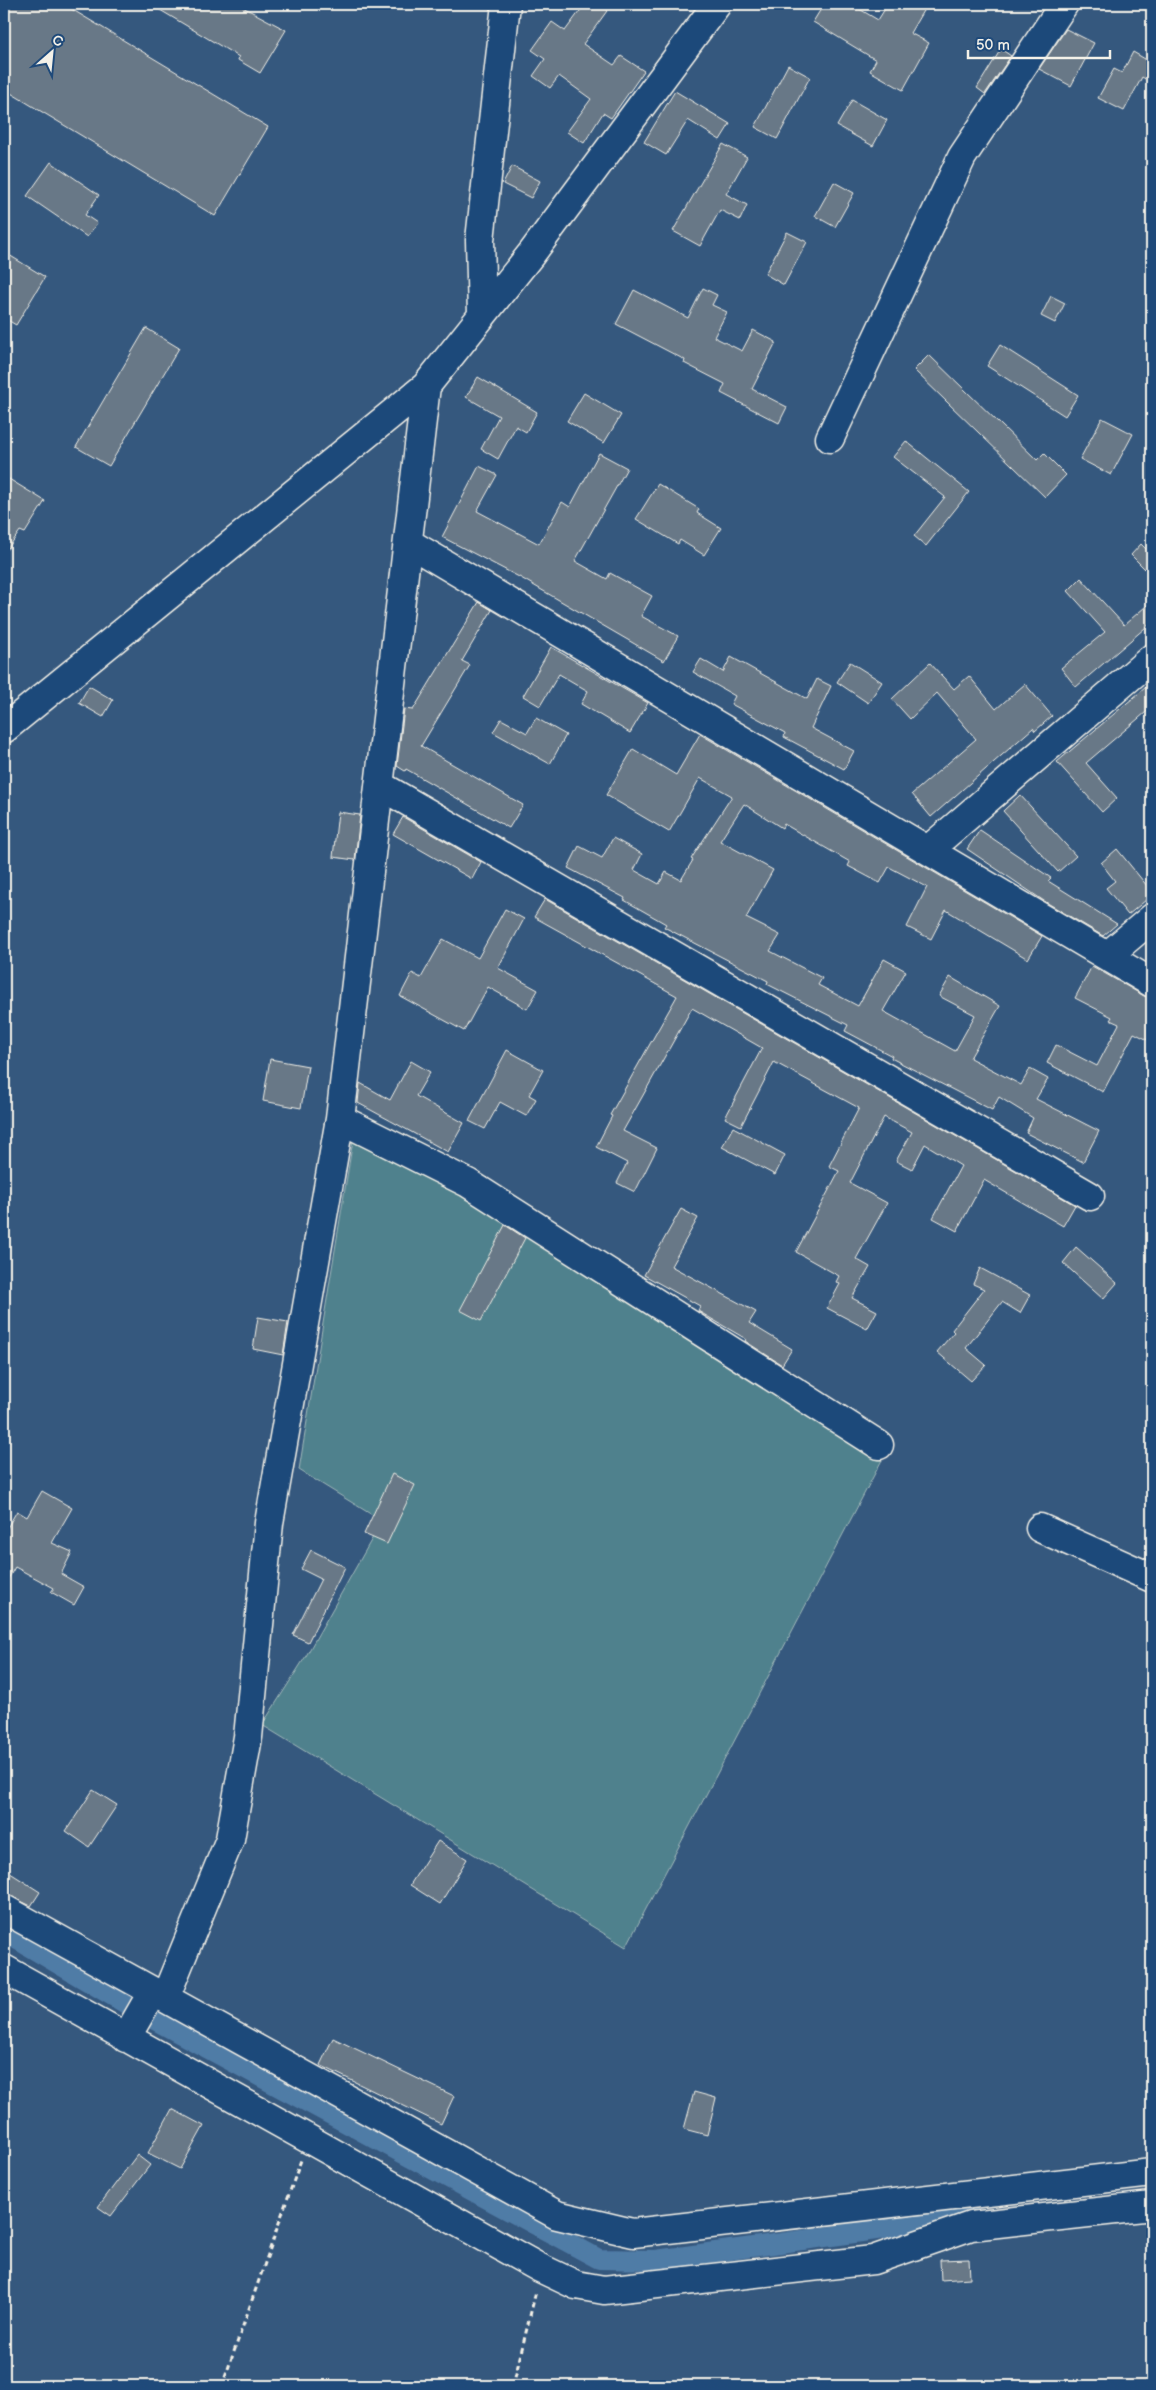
<svg xmlns="http://www.w3.org/2000/svg" width="1156" height="2390" font-family="'Balsamiq Sans',sans-serif">
<style>
.green{fill:#4f818d;stroke:#a2b9ba}
.lines{fill:none;stroke-linecap:round;stroke-linejoin:round}
.canal{stroke:#507ba6;stroke-width:20}
.building{fill:#677887;stroke:#f4f1e8}
.minor-casing{stroke:#f4f1e8;stroke-width:31}
.path{stroke:#f4f1e8;stroke-width:3;stroke-dasharray:5 4;stroke-linecap:butt}
.minor{stroke:#1f4a7a;stroke-width:28}
</style>
<rect width="100%" height="100%" fill="#35587e"/>
<filter id="ink" filterUnits="userSpaceOnUse"><feTurbulence type="fractalNoise" baseFrequency=".02" numOctaves="2"/><feDisplacementMap in="SourceGraphic" scale="10" xChannelSelector="R" yChannelSelector="G"/><feConvolveMatrix kernelMatrix="1 2 1 2 8 2 1 2 1" color-interpolation-filters="sRGB"/></filter>
<g filter="url(#ink)">
<path class="green" d="M 354,1134 L 452,1188 L 883,1458 L 626,1947 L 262,1725 L 306,1656 L 382,1521 L 299,1470 Z"/>
<g class="lines">
<path class="canal" d="M 4,1932 L 138,2011 L 599,2259 L 656,2260 L 972,2217"/>
</g>
<path class="building" d="M 4,4 L 63,4 L 268,127 L 215,216 L 4,89 Z
M 150,4 L 237,4 L 286,30 L 260,73 L 238,60 L 239,57 Z
M 585,4 L 612,4 L 583,44 L 614,65 L 621,56 L 644,71 L 611,118 L 603,113 L 584,143 L 567,132 L 591,99 L 559,76 L 550,88 L 533,76 L 545,59 L 532,50 L 552,22 L 565,31 Z
M 824,4 L 851,4 L 878,20 L 888,4 L 927,4 L 910,33 L 929,43 L 903,90 L 870,71 L 876,60 L 813,22 Z
M 1066,29 L 1094,43 L 1071,86 L 1039,69 Z
M 1001,49 L 1011,56 L 985,94 L 977,88 Z
M 1133,52 L 1152,63 L 1152,83 L 1142,77 L 1124,111 L 1098,98 L 1114,69 L 1122,73 Z
M 788,65 L 810,77 L 777,139 L 755,127 Z
M 675,91 L 730,124 L 720,140 L 688,120 L 666,155 L 644,142 Z
M 852,100 L 887,120 L 873,146 L 837,126 Z
M 723,144 L 747,157 L 726,194 L 747,205 L 740,220 L 720,210 L 700,246 L 673,231 Z
M 51,162 L 99,195 L 85,215 L 97,223 L 87,237 L 27,196 Z
M 512,166 L 540,181 L 531,198 L 503,184 Z
M 834,182 L 854,193 L 835,227 L 815,216 Z
M 787,232 L 807,242 L 784,285 L 765,274 Z
M 4,252 L 45,277 L 16,325 L 4,318 Z
M 703,288 L 717,295 L 712,305 L 727,312 L 714,337 L 742,351 L 753,330 L 776,342 L 752,389 L 787,407 L 779,423 L 721,393 L 725,384 L 684,363 L 685,360 L 616,324 L 634,290 L 688,318 Z
M 1051,296 L 1065,303 L 1055,323 L 1041,316 Z
M 146,328 L 179,348 L 109,466 L 76,447 Z
M 1000,345 L 1078,395 L 1065,416 L 987,366 Z
M 929,355 L 1037,460 L 1044,453 L 1066,475 L 1045,497 L 914,370 Z
M 478,377 L 537,412 L 526,432 L 516,426 L 498,459 L 481,449 L 499,416 L 466,397 Z
M 584,393 L 621,415 L 604,443 L 567,421 Z
M 1102,418 L 1133,434 L 1111,475 L 1080,459 Z
M 906,441 L 969,492 L 926,546 L 914,536 L 945,497 L 893,457 Z
M 599,453 L 627,468 L 575,561 L 607,579 L 610,573 L 652,596 L 641,616 L 678,636 L 664,661 L 521,578 L 442,537 L 479,466 L 497,475 L 477,511 L 539,544 L 562,502 L 570,507 Z
M 4,476 L 45,501 L 25,533 L 20,531 L 4,554 Z
M 658,484 L 699,509 L 697,513 L 721,528 L 704,555 L 680,540 L 678,544 L 636,519 Z
M 1141,544 L 1152,555 L 1152,576 L 1131,555 Z
M 1081,578 L 1124,625 L 1152,601 L 1152,622 L 1076,687 L 1061,668 L 1105,632 L 1068,591 Z
M 479,602 L 492,610 L 462,661 L 470,665 L 421,746 L 523,805 L 509,828 L 406,769 L 405,771 L 397,766 L 404,709 L 413,710 Z
M 551,647 L 648,703 L 630,733 L 581,704 L 588,691 L 559,674 L 540,706 L 523,696 Z
M 731,657 L 807,699 L 817,679 L 831,686 L 811,728 L 854,751 L 844,769 L 784,737 L 785,733 L 731,704 L 735,696 L 693,672 L 701,659 L 723,672 Z
M 850,662 L 882,682 L 868,703 L 837,682 Z
M 930,663 L 954,689 L 969,676 L 996,709 L 1025,684 L 1052,716 L 1035,731 L 1033,728 L 931,817 L 912,794 L 976,739 L 937,693 L 910,719 L 892,699 Z
M 1152,682 L 1152,707 L 1086,763 L 1117,798 L 1102,812 L 1057,762 Z
M 89,686 L 113,700 L 103,717 L 79,703 Z
M 536,718 L 566,735 L 550,764 L 493,732 L 501,719 L 527,733 Z
M 700,734 L 1042,936 L 1028,959 L 946,910 L 931,939 L 907,927 L 927,887 L 889,867 L 880,883 L 848,866 L 850,862 L 784,824 L 782,828 L 744,804 L 720,841 L 773,870 L 746,918 L 780,935 L 770,951 L 822,978 L 818,985 L 858,1006 L 884,959 L 906,971 L 883,1011 L 955,1051 L 975,1015 L 939,996 L 950,977 L 1000,1006 L 970,1058 L 1021,1085 L 1030,1069 L 1048,1079 L 1036,1099 L 1099,1131 L 1083,1162 L 1026,1133 L 1033,1118 L 999,1097 L 992,1110 L 891,1058 L 892,1056 L 845,1031 L 848,1025 L 767,984 L 768,981 L 664,927 L 666,924 L 624,900 L 625,898 L 568,868 L 579,846 L 602,858 L 613,838 L 642,854 L 634,870 L 659,884 L 666,872 L 681,880 L 693,860 L 691,859 L 732,796 L 700,778 L 669,832 L 606,795 L 633,749 L 676,775 Z
M 1020,795 L 1076,856 L 1058,872 L 1003,811 Z
M 338,812 L 360,815 L 355,860 L 333,857 Z
M 403,817 L 481,862 L 472,879 L 393,834 Z
M 980,830 L 1051,878 L 1048,881 L 1117,924 L 1103,936 L 1044,901 L 967,849 Z
M 1117,849 L 1152,892 L 1152,895 L 1128,915 L 1106,888 L 1115,881 L 1101,863 Z
M 545,899 L 1075,1205 L 1063,1226 L 984,1180 L 957,1231 L 933,1218 L 961,1166 L 925,1144 L 912,1169 L 896,1161 L 912,1132 L 884,1117 L 850,1183 L 887,1203 L 856,1259 L 870,1267 L 852,1298 L 877,1311 L 867,1329 L 827,1308 L 840,1284 L 836,1282 L 839,1276 L 796,1252 L 839,1171 L 829,1166 L 859,1108 L 774,1062 L 741,1126 L 725,1118 L 762,1048 L 692,1008 L 623,1131 L 657,1148 L 635,1192 L 617,1183 L 627,1163 L 596,1147 L 612,1116 L 610,1115 L 677,996 L 534,917 Z
M 505,909 L 524,919 L 498,968 L 538,990 L 527,1009 L 488,987 L 464,1031 L 400,996 L 412,973 L 421,978 L 443,939 L 478,958 Z
M 1092,966 L 1144,996 L 1152,999 L 1152,1042 L 1134,1033 L 1103,1092 L 1047,1063 L 1056,1045 L 1097,1066 L 1119,1024 L 1110,1020 L 1112,1017 L 1075,998 Z
M 507,1050 L 543,1070 L 529,1095 L 536,1099 L 526,1116 L 500,1102 L 485,1129 L 469,1121 Z
M 270,1059 L 308,1066 L 301,1108 L 263,1101 Z
M 411,1061 L 430,1072 L 416,1096 L 464,1123 L 448,1152 L 358,1103 L 360,1083 L 390,1100 Z
M 733,1127 L 785,1155 L 775,1175 L 722,1147 Z
M 681,1209 L 698,1218 L 671,1266 L 756,1312 L 749,1323 L 792,1349 L 782,1365 L 745,1341 L 746,1339 L 698,1311 L 700,1306 L 644,1275 Z
M 505,1225 L 525,1238 L 481,1321 L 460,1310 Z
M 1076,1247 L 1117,1283 L 1103,1299 L 1063,1263 Z
M 980,1268 L 1030,1295 L 1020,1313 L 1002,1302 L 966,1348 L 986,1365 L 971,1381 L 937,1352 L 954,1332 L 952,1330 L 984,1289 L 973,1284 Z
M 258,1317 L 288,1322 L 283,1355 L 253,1349 Z
M 392,1474 L 415,1485 L 387,1544 L 364,1534 Z
M 42,1491 L 72,1508 L 52,1543 L 72,1552 L 61,1574 L 84,1587 L 74,1605 L 51,1592 L 54,1588 L 15,1567 L 4,1586 L 4,1533 L 17,1511 L 27,1517 Z
M 311,1550 L 345,1567 L 308,1642 L 293,1635 L 321,1579 L 301,1569 Z
M 93,1790 L 117,1805 L 89,1847 L 66,1831 Z
M 438,1841 L 467,1859 L 440,1904 L 410,1885 Z
M 4,1869 L 40,1892 L 31,1906 L 4,1893 Z
M 333,2038 L 454,2096 L 441,2124 L 320,2065 Z
M 694,2092 L 716,2098 L 707,2135 L 684,2129 Z
M 172,2109 L 204,2126 L 180,2169 L 148,2153 Z
M 137,2155 L 150,2165 L 111,2216 L 98,2207 Z
M 969,2259 L 970,2278 L 941,2280 L 940,2260 Z"/>
<g class="lines">
<defs>
<path id="minor" d="M 482,315 L 480,240 L 506,4
M 830,438 L 962,157 L 1064,4
M 409,543 L 1152,983
M 4,729 L 426,386 L 532,253 L 717,4
M 381,786 L 1090,1196
M 928,850 L 1152,658
M 1107,956 L 1152,918
M 340,1119 L 468,1183 L 879,1445
M 1040,1528 L 1152,1578
M 4,1909 L 557,2215 L 633,2233 L 1152,2173
M 4,1969 L 538,2267 L 576,2285 L 604,2290 L 873,2260 L 971,2226 L 1152,2206
M 165,1998 L 230,1839 L 248,1737 L 269,1523 L 340,1119 L 426,386
M 126,2038 L 153,1991"/>
</defs>
<use href="#minor" class="minor-casing"/>
<path class="path" d="M 222,2386 L 301,2160
M 513,2386 L 536,2291"/>
<use href="#minor" class="minor"/>
</g>
</g>
<rect width="1156" height="2390" fill="none" stroke="#1f4a7a" stroke-width="20"/>
<rect x="10" y="10" width="1136" height="2370" fill="none" stroke="#f4f1e8" stroke-width="2" filter="url(#ink)"/>
<g transform="translate(52 52) rotate(27)" stroke="#1f4a7a" stroke-width="4" paint-order="stroke">
<path d="M0-4L9 19L0 12L-9 19Z" fill="#f4f1e8"/>
<text y="-8" font-size="14" font-weight="bold" text-anchor="middle" fill="#f4f1e8">С</text>
</g>
<path d="M968 50v8h142v-8" fill="none" stroke="#f4f1e8" stroke-width="2.5"/>
<text x="976" y="50" font-size="15" fill="#f4f1e8" stroke="#1f4a7a" stroke-width="4" paint-order="stroke">50 m</text>
</svg>
